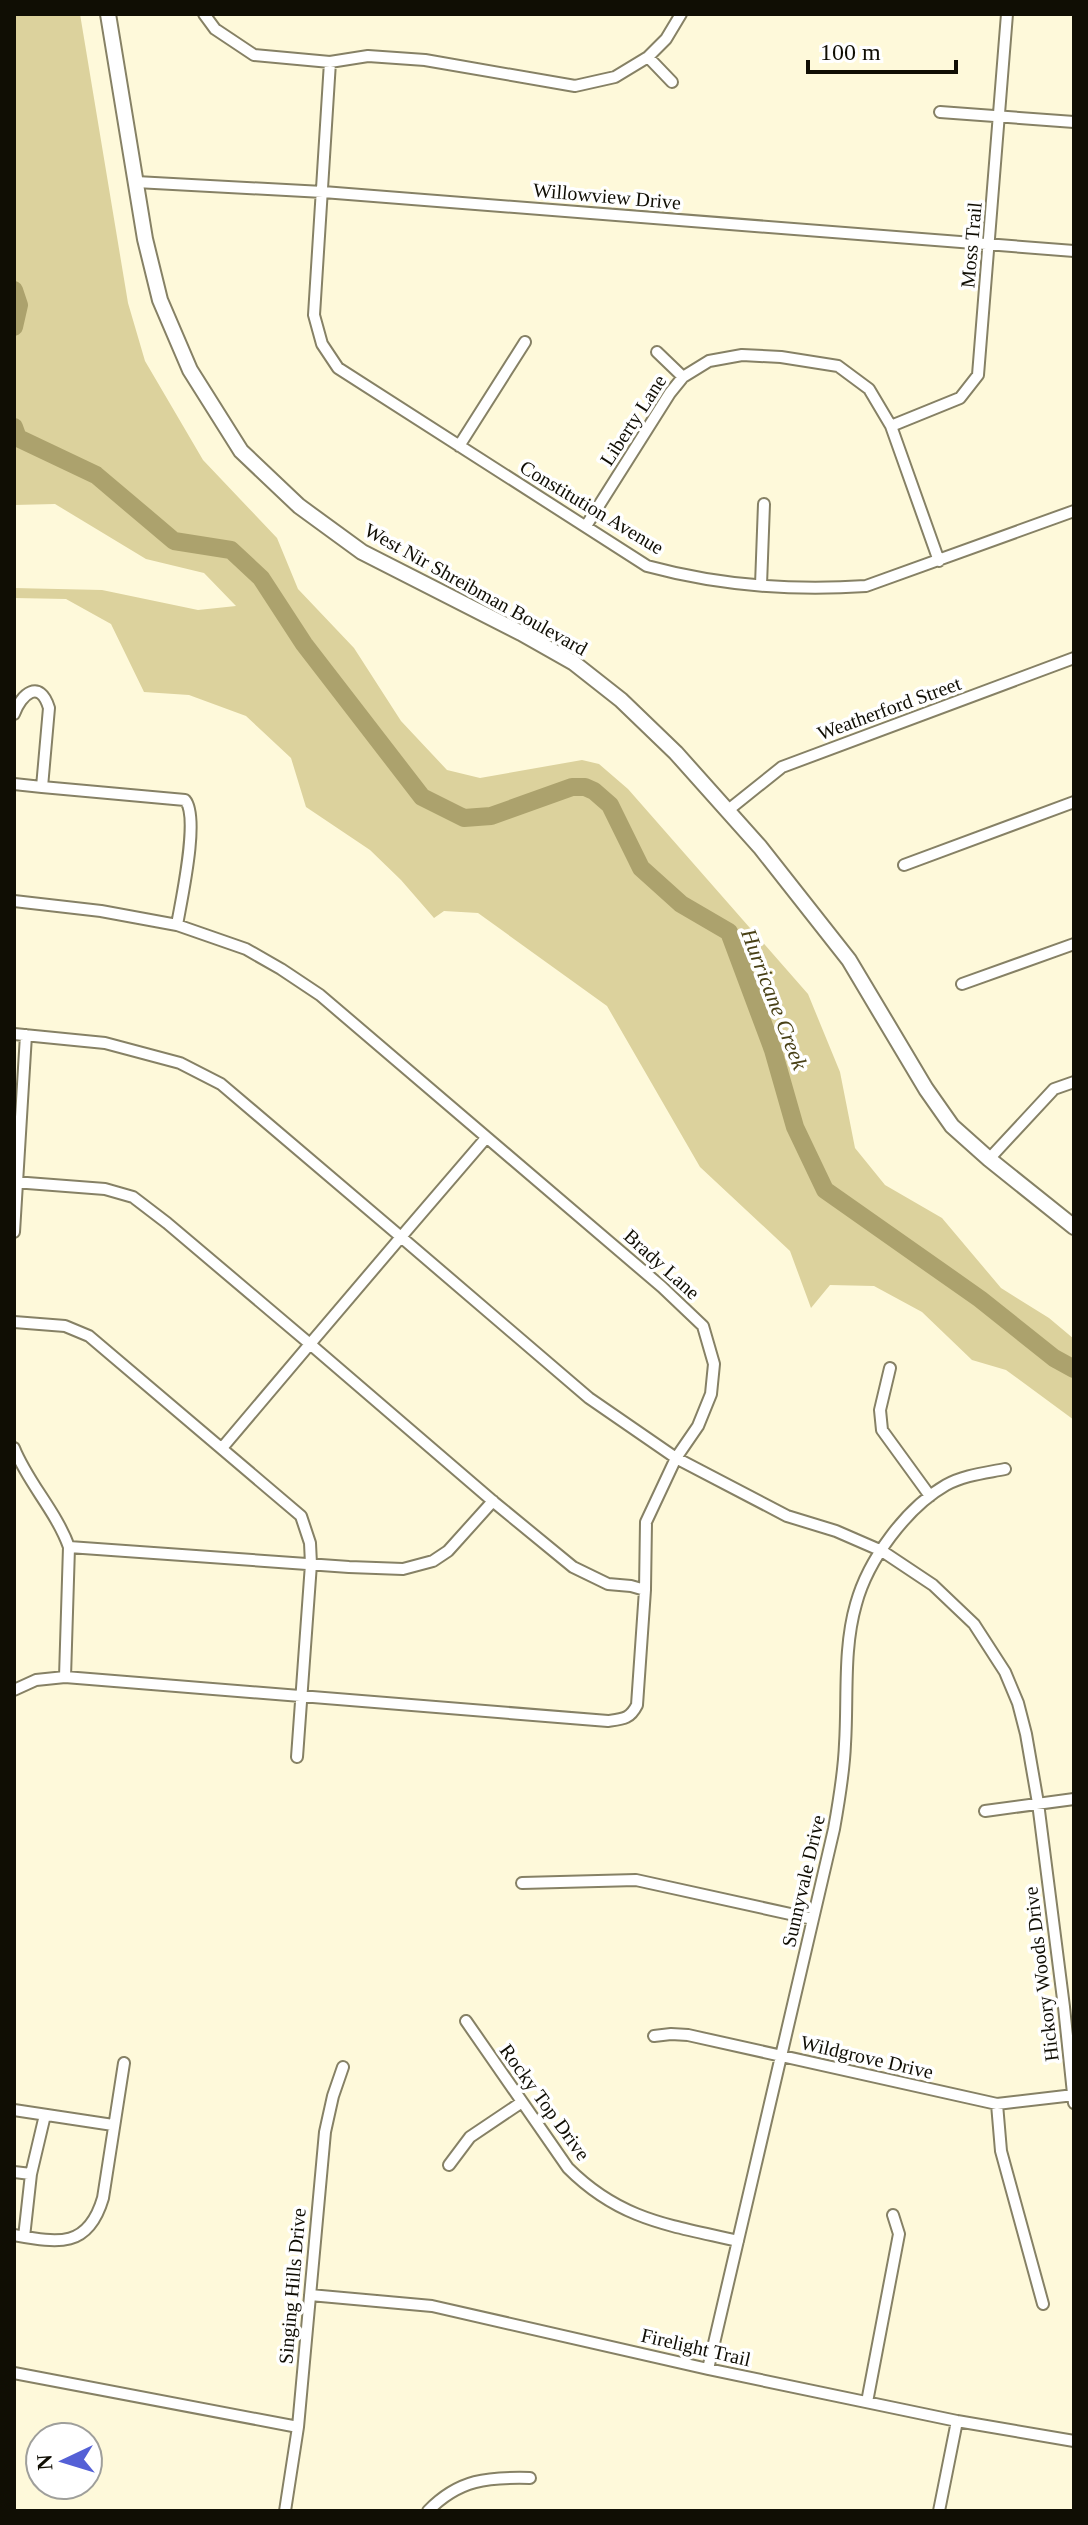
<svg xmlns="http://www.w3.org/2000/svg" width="1088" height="2525" font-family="'Times New Roman',serif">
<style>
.green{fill:#dcd29d}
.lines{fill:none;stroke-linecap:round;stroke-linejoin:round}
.river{stroke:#aca26d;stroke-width:18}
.street-casing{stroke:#868165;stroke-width:14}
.secondary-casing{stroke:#868165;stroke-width:18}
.street{stroke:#fff;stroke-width:10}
.secondary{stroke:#fff;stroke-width:14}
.labels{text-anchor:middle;stroke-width:7;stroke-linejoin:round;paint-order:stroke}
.street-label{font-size:20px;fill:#100e04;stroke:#fff}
.water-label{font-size:22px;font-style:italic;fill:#484016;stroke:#fff}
</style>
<rect width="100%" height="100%" fill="#fef9da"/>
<path class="green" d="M 14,14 L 80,14 L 128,303 L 145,361 L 203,460 L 277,538 L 298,589 L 354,648 L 401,721 L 447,770 L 480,778 L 582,760 L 599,764 L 628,789 L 808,994 L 840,1072 L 855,1148 L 885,1185 L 942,1218 L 1001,1288 L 1049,1318 L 1074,1339 L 1074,1420 L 1006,1370 L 972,1360 L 922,1312 L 874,1286 L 830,1285 L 811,1308 L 790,1251 L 700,1167 L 607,1006 L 478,913 L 444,911 L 434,918 L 401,880 L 370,850 L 306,807 L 291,758 L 246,716 L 189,695 L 144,692 L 111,624 L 66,599 L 14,598 L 14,588 L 102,590 L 198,610 L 236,606 L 204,573 L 146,559 L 55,504 L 14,505 Z"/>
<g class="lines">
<path class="river" d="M 14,290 L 19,305 L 14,327
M 14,427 L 18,438 L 96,475 L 174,541 L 231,550 L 261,578 L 304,644 L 422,797 L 464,818 L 491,816 L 572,787 L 585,787 L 594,791 L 610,805 L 641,868 L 681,904 L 729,932 L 773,1050 L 795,1127 L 825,1190 L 980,1299 L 1054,1358 L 1074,1369"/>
<defs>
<path id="street" d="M 204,14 L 215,29 L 254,55 L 330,62 L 368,56 L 425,60 L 575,86 L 615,77 L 648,57 L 666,39 L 681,14
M 648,57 L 672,82
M 330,62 L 314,315 L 322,344 L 338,368 L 647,566 C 717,585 793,591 866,586 L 1074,511
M 940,112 L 1074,122
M 136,182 L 323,192 L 1074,251
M 657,352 L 683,377
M 891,426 L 960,398 L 978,375 L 1007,14
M 459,446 L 525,342
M 586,526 L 670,393 L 683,377 L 709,361 L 742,355 L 781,357 L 838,366 L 869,389 L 891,426 L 939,561
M 761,585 L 764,504
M 14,714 C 21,694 40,678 49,708 L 42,787 L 185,800 C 200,817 181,901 177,925 L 246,949 L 281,969 L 320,995 L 662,1287 L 703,1326 L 714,1364 L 711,1394 L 698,1426 L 676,1458 L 646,1522 L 645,1590 L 637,1705 C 630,1719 623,1719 608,1721 L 65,1677 L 36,1680 L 14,1690
M 14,784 L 42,787
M 727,811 L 782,767 L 1074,658
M 904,865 L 1074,802
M 14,901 L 101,911 L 177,925
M 962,984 L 1074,944
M 14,1034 L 105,1043 L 180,1063 L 221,1084 L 401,1237 L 486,1138
M 989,1159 L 1054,1089 L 1074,1082
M 14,1182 L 105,1189 L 133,1197 L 167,1223 L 310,1344 L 222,1448
M 14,1232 L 26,1035
M 14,1322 L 65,1326 L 89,1336 L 301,1516 L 310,1543 L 311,1564 L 297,1757
M 890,1368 L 880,1410 L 882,1430 L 930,1496
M 14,1448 C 28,1483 56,1511 69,1547 L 65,1677
M 69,1547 L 349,1567 L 403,1569 L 433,1561 L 448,1551 L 493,1501
M 645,1590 L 631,1586 L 608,1584 L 573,1567 L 495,1503 L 310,1344 L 401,1237 L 589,1398 L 676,1458 L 787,1516 L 836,1531 L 882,1551 L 933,1585 L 974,1624 L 1005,1672 L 1018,1703 L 1026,1734 L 1038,1803 L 1064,2007 L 1074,2103
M 985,1811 L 1074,1799
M 522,1883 L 636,1880 L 813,1919
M 466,2021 L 568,2168 C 620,2220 669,2225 738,2241
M 654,2036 L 671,2034 L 688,2035 L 997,2104 L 1074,2095
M 997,2104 L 1001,2151 L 1043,2304
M 14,2110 L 113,2125
M 449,2165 L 470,2137 L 522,2102
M 14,2172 L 31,2174
M 14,2235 C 58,2243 88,2249 103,2198 L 124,2063
M 24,2237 L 31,2174 L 45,2115
M 310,2295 L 432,2306 L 708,2369 L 957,2421 L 1074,2441
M 708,2369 L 834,1829 C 839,1801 844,1773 845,1744 C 848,1698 843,1649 856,1604 C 868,1560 906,1508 946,1485 C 964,1475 985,1473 1005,1469
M 14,2373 L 298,2427
M 867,2402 L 899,2234 L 893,2215
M 285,2511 L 298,2427 L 325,2132 L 333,2096 L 343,2067
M 428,2511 C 459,2479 488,2477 530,2478
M 939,2511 L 957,2421"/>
<path id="secondary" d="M 108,14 L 145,239 L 160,300 L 190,370 L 241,451 L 299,506 L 362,552 L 521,633 L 574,663 L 621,700 L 676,753 L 760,847 L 849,960 L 926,1089 L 952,1126 L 989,1159 L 1074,1227"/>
</defs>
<use href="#street" class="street-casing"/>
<use href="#secondary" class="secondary-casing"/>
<use href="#street" class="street"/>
<use href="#secondary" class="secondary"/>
</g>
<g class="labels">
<g class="street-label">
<text transform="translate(607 196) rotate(5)" y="7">Willowview Drive</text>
<text transform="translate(971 245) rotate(-85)" y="7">Moss Trail</text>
<text transform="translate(633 420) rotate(-57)" y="7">Liberty Lane</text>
<text transform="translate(592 507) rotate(31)" y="7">Constitution Avenue</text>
<text transform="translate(476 589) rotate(29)" y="7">West Nir Shreibman Boulevard</text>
<text transform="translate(889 708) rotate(-20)" y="7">Weatherford Street</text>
<text transform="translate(662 1264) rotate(42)" y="7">Brady Lane</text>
<text transform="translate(803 1881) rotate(-77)" y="7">Sunnyvale Drive</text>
<text transform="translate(1041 1974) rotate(-97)" y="7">Hickory Woods Drive</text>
<text transform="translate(867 2057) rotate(13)" y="7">Wildgrove Drive</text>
<text transform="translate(545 2102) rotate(54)" y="7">Rocky Top Drive</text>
<text transform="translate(292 2286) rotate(-85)" y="7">Singing Hills Drive</text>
<text transform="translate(696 2347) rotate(13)" y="7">Firelight Trail</text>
</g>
<g class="water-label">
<text transform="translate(775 999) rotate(69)" y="8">Hurricane Creek</text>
</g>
</g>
<rect width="1088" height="2525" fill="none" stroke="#100e04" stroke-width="32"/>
<g transform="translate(64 2461) rotate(266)"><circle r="38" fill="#ffffff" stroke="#9f9f9b" stroke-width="2"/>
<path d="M0-6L14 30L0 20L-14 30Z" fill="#5460d6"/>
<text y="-12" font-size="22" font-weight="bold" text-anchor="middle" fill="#100e04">N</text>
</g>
<path d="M808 60v12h148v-12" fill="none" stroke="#100e04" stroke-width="4"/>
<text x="820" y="60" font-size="24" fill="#100e04" stroke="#ffffff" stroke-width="6" paint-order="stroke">100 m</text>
</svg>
